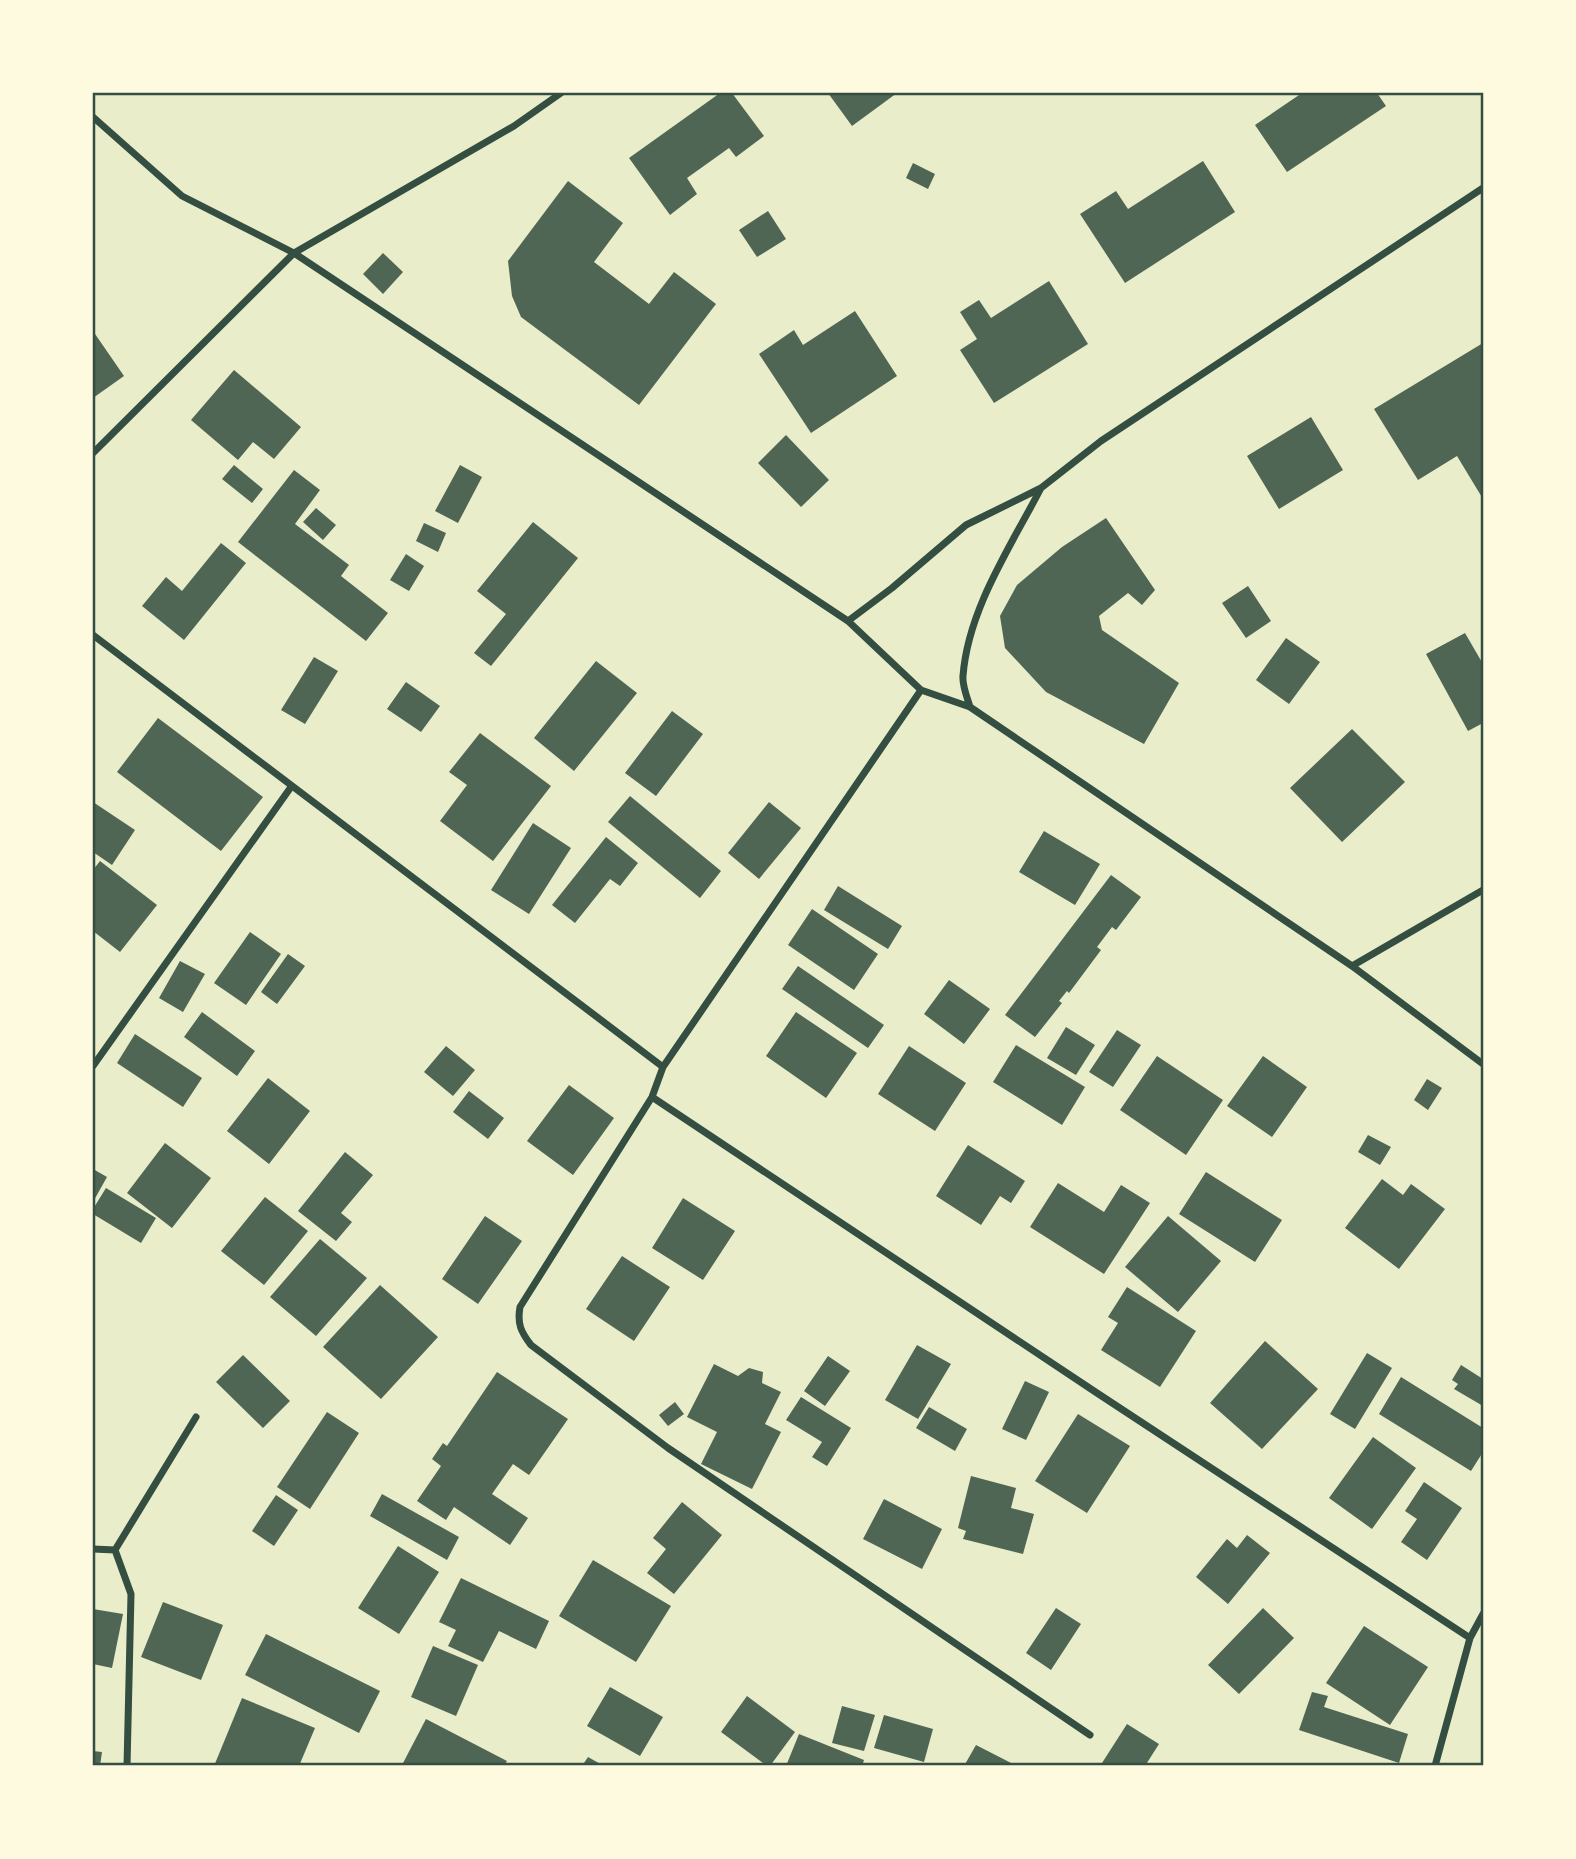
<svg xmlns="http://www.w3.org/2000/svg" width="1576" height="1859" font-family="'Titillium Web',sans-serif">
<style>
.building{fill:#4f6655}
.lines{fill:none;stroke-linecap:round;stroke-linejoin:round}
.minor{stroke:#344e41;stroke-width:7}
.neatline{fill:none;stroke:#344e41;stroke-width:2.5}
</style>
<rect width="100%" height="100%" fill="#e9edc9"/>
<path class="building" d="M 720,93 L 732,93 L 764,136 L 736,157 L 729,148 L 687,178 L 697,194 L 670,215 L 629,158 Z
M 828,93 L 897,93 L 852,126 Z
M 1302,93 L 1377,93 L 1386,106 L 1287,172 L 1255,125 Z
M 1203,161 L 1235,212 L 1125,283 L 1080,214 L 1116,191 L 1128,209 Z
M 913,163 L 935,174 L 928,189 L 906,178 Z
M 568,181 L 623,223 L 594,262 L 649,304 L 674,272 L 716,304 L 639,405 L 521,317 L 512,296 L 508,261 Z
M 768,211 L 786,239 L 757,257 L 739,230 Z
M 383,253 L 403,272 L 383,294 L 363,274 Z
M 1049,281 L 1088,344 L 994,403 L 960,350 L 977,339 L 960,312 L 979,300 L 991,318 Z
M 855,311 L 897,376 L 811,433 L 759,354 L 794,330 L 803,345 Z
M 93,331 L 124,376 L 93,398 Z
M 1483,343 L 1483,499 L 1457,456 L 1418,480 L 1374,409 Z
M 234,370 L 301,427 L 274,459 L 253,442 L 238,460 L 191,420 Z
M 1311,417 L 1343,470 L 1279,509 L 1247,456 Z
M 786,435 L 829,480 L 801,507 L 758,463 Z
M 234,465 L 263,489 L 252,503 L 222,479 Z
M 460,465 L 482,477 L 458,523 L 435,511 Z
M 294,470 L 320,490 L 295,524 L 349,565 L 341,576 L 388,613 L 366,641 L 238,542 Z
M 316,508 L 336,525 L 323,540 L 303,522 Z
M 1106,518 L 1155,590 L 1142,605 L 1128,593 L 1099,616 L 1102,630 L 1179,683 L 1144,744 L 1046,692 L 1005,648 L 1000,616 L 1017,585 L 1062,547 Z
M 533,522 L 578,558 L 491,666 L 474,653 L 506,614 L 477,591 Z
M 424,523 L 446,533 L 438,552 L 416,541 Z
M 221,543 L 246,563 L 184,640 L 142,606 L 166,577 L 182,591 Z
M 406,554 L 424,566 L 409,591 L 390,580 Z
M 1248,586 L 1271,621 L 1246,638 L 1222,603 Z
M 1465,633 L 1483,664 L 1483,723 L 1468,731 L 1426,654 Z
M 1286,638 L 1320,662 L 1289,704 L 1256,680 Z
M 314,657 L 338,671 L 305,724 L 281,710 Z
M 596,661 L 637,693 L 574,771 L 534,738 Z
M 406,682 L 440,706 L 421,732 L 387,709 Z
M 672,711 L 703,734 L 656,796 L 625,773 Z
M 158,718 L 263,797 L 221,851 L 117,772 Z
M 1352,729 L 1405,782 L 1342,842 L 1290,788 Z
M 480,733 L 551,786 L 493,861 L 440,821 L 467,785 L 449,772 Z
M 630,796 L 721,871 L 700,898 L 608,822 Z
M 93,802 L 135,830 L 112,865 L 93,852 Z
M 769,802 L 801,828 L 759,879 L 728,853 Z
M 533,823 L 571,848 L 529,914 L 491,890 Z
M 1044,831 L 1100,864 L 1075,905 L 1019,872 Z
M 606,837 L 638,863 L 620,886 L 610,879 L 575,923 L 552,905 Z
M 100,861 L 157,905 L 120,952 L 93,931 L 93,870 Z
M 1111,875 L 1141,897 L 1116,930 L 1112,927 L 1097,947 L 1101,950 L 1069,993 L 1067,991 L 1059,1001 L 1062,1003 L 1035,1037 L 1005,1015 Z
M 838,886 L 902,926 L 888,949 L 824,910 Z
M 812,909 L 878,954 L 854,990 L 788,945 Z
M 250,932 L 281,954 L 246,1005 L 214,983 Z
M 288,954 L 305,966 L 277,1004 L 261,992 Z
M 180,961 L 205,974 L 183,1012 L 159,998 Z
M 798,966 L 884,1025 L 868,1048 L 782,989 Z
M 949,980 L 990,1009 L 964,1044 L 924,1014 Z
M 202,1012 L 255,1051 L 237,1076 L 184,1037 Z
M 796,1012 L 857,1053 L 826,1098 L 766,1056 Z
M 1066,1027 L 1095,1045 L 1076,1075 L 1047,1058 Z
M 1117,1030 L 1141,1045 L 1113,1087 L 1089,1072 Z
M 135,1034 L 202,1078 L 183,1107 L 117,1063 Z
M 1016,1045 L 1085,1087 L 1062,1125 L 993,1082 Z
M 446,1046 L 475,1070 L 453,1096 L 424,1072 Z
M 909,1046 L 966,1083 L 935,1131 L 878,1094 Z
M 1157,1056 L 1223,1100 L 1186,1155 L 1120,1110 Z
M 1263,1056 L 1307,1087 L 1272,1137 L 1227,1106 Z
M 268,1078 L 310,1111 L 269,1164 L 227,1131 Z
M 1427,1079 L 1442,1088 L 1428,1110 L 1414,1100 Z
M 569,1085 L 614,1118 L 573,1175 L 527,1141 Z
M 469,1091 L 504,1118 L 488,1139 L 453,1112 Z
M 1368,1135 L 1391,1147 L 1380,1165 L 1358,1152 Z
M 165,1143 L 211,1178 L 172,1228 L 127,1193 Z
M 968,1145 L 1025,1181 L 1011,1203 L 1000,1196 L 981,1225 L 936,1196 Z
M 345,1152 L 373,1175 L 341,1213 L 352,1222 L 336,1241 L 298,1211 Z
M 93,1169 L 107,1177 L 93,1202 Z
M 1206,1172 L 1282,1220 L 1255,1262 L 1179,1214 Z
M 1382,1179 L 1403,1195 L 1411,1184 L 1445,1209 L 1399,1269 L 1345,1228 Z
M 1058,1183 L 1104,1212 L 1121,1185 L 1150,1203 L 1104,1274 L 1030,1227 Z
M 106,1188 L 156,1218 L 141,1243 L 93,1214 L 93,1209 Z
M 265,1197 L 308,1231 L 264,1285 L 221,1251 Z
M 683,1198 L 735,1231 L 703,1280 L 652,1248 Z
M 485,1216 L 522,1241 L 478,1304 L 442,1279 Z
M 1168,1216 L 1221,1261 L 1178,1312 L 1125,1267 Z
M 320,1239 L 367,1278 L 316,1336 L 270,1297 Z
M 622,1256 L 670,1287 L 634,1341 L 586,1309 Z
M 380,1285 L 438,1337 L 381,1399 L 323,1347 Z
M 1127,1287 L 1196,1331 L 1160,1387 L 1101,1350 L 1118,1323 L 1108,1317 Z
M 1265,1341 L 1318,1389 L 1262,1449 L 1210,1403 Z
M 917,1345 L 951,1364 L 918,1419 L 885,1400 Z
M 1367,1353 L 1392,1368 L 1355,1429 L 1330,1414 Z
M 243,1355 L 290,1401 L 263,1428 L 216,1382 Z
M 828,1356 L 850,1371 L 825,1406 L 804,1391 Z
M 714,1364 L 738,1376 L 749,1368 L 763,1372 L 762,1383 L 781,1392 L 765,1424 L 781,1432 L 752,1489 L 701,1464 L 717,1432 L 687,1417 Z
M 1461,1365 L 1483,1379 L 1483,1406 L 1454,1389 L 1458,1384 L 1452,1380 Z
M 497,1372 L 568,1419 L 529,1475 L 513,1464 L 492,1494 L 528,1518 L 510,1545 L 454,1507 L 446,1520 L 417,1501 L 441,1466 L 432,1459 L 443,1443 L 447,1446 Z
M 1401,1377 L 1483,1428 L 1483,1452 L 1471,1471 L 1379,1414 Z
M 1025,1381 L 1049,1392 L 1026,1440 L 1002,1429 Z
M 801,1397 L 851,1428 L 827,1466 L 812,1457 L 822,1442 L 786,1420 Z
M 675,1402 L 684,1414 L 668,1426 L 659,1415 Z
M 929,1407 L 967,1429 L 955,1451 L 916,1428 Z
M 327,1412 L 359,1433 L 310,1509 L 277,1487 Z
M 1078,1414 L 1130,1446 L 1087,1513 L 1035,1481 Z
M 1373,1437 L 1416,1468 L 1372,1529 L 1329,1498 Z
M 971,1476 L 1016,1488 L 1011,1508 L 1034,1514 L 1023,1554 L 963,1539 L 966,1531 L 958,1528 Z
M 1424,1482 L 1462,1508 L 1427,1560 L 1401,1542 L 1417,1519 L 1405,1511 Z
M 382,1494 L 459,1537 L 447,1560 L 370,1516 Z
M 276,1495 L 298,1510 L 274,1546 L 252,1531 Z
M 884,1499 L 942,1529 L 922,1569 L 863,1539 Z
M 682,1502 L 722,1535 L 674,1594 L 647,1573 L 666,1549 L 653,1538 Z
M 1247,1535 L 1270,1553 L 1228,1604 L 1196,1577 L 1227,1539 L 1237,1548 Z
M 398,1546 L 439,1572 L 399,1634 L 358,1608 Z
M 593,1560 L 671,1606 L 636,1662 L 559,1616 Z
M 461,1578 L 549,1621 L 536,1649 L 499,1631 L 483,1662 L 448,1646 L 456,1630 L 439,1622 Z
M 163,1602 L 223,1625 L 201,1680 L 141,1657 Z
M 1056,1608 L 1081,1624 L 1051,1670 L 1026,1653 Z
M 1263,1608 L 1294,1638 L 1239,1694 L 1208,1665 Z
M 93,1609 L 123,1614 L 112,1668 L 93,1664 Z
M 1364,1626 L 1428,1667 L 1390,1725 L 1326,1683 Z
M 266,1634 L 380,1691 L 359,1733 L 245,1675 Z
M 433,1646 L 478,1665 L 456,1716 L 411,1697 Z
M 610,1687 L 663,1717 L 640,1756 L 587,1726 Z
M 1312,1692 L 1328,1696 L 1324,1707 L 1408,1734 L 1399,1763 L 1299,1730 Z
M 747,1696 L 795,1732 L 770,1766 L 767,1766 L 721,1732 Z
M 242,1698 L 315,1728 L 299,1766 L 214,1766 Z
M 842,1706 L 875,1715 L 864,1751 L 832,1743 Z
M 884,1715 L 933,1729 L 924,1762 L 874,1748 Z
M 426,1719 L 507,1761 L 504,1766 L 402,1765 Z
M 1127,1724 L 1159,1744 L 1145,1766 L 1107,1766 L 1102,1763 Z
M 799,1734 L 864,1760 L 862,1766 L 786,1766 Z
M 976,1745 L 1017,1766 L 964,1766 Z
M 93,1751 L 102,1752 L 100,1766 L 93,1766 Z
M 588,1757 L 604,1766 L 582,1766 Z"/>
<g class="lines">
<path class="minor" d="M 93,117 L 182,196 L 294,253 L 848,621 L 921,690 L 970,707 L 1352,966 L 1483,1064
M 93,453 L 294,253 L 514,126 L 561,93
M 848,621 L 892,588 L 966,525 L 1041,488 L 1101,441 L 1483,188
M 93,635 L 663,1067
M 921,690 L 663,1067 L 652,1097 L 520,1307 C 517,1324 521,1332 531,1345 L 668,1448 L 1090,1735
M 970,707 C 967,697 962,685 963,676 C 968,609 1011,546 1041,488
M 1352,966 L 1483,890
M 93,1066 L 291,787
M 652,1097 L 1097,1393 L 1470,1638
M 93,1549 L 115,1550 L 131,1594 L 127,1766
M 115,1550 L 196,1417
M 1435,1766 L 1470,1638 L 1483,1614"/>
</g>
<rect width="1576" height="1859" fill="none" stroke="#fefae0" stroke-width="189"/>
<rect x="94" y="94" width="1388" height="1670" class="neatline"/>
</svg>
